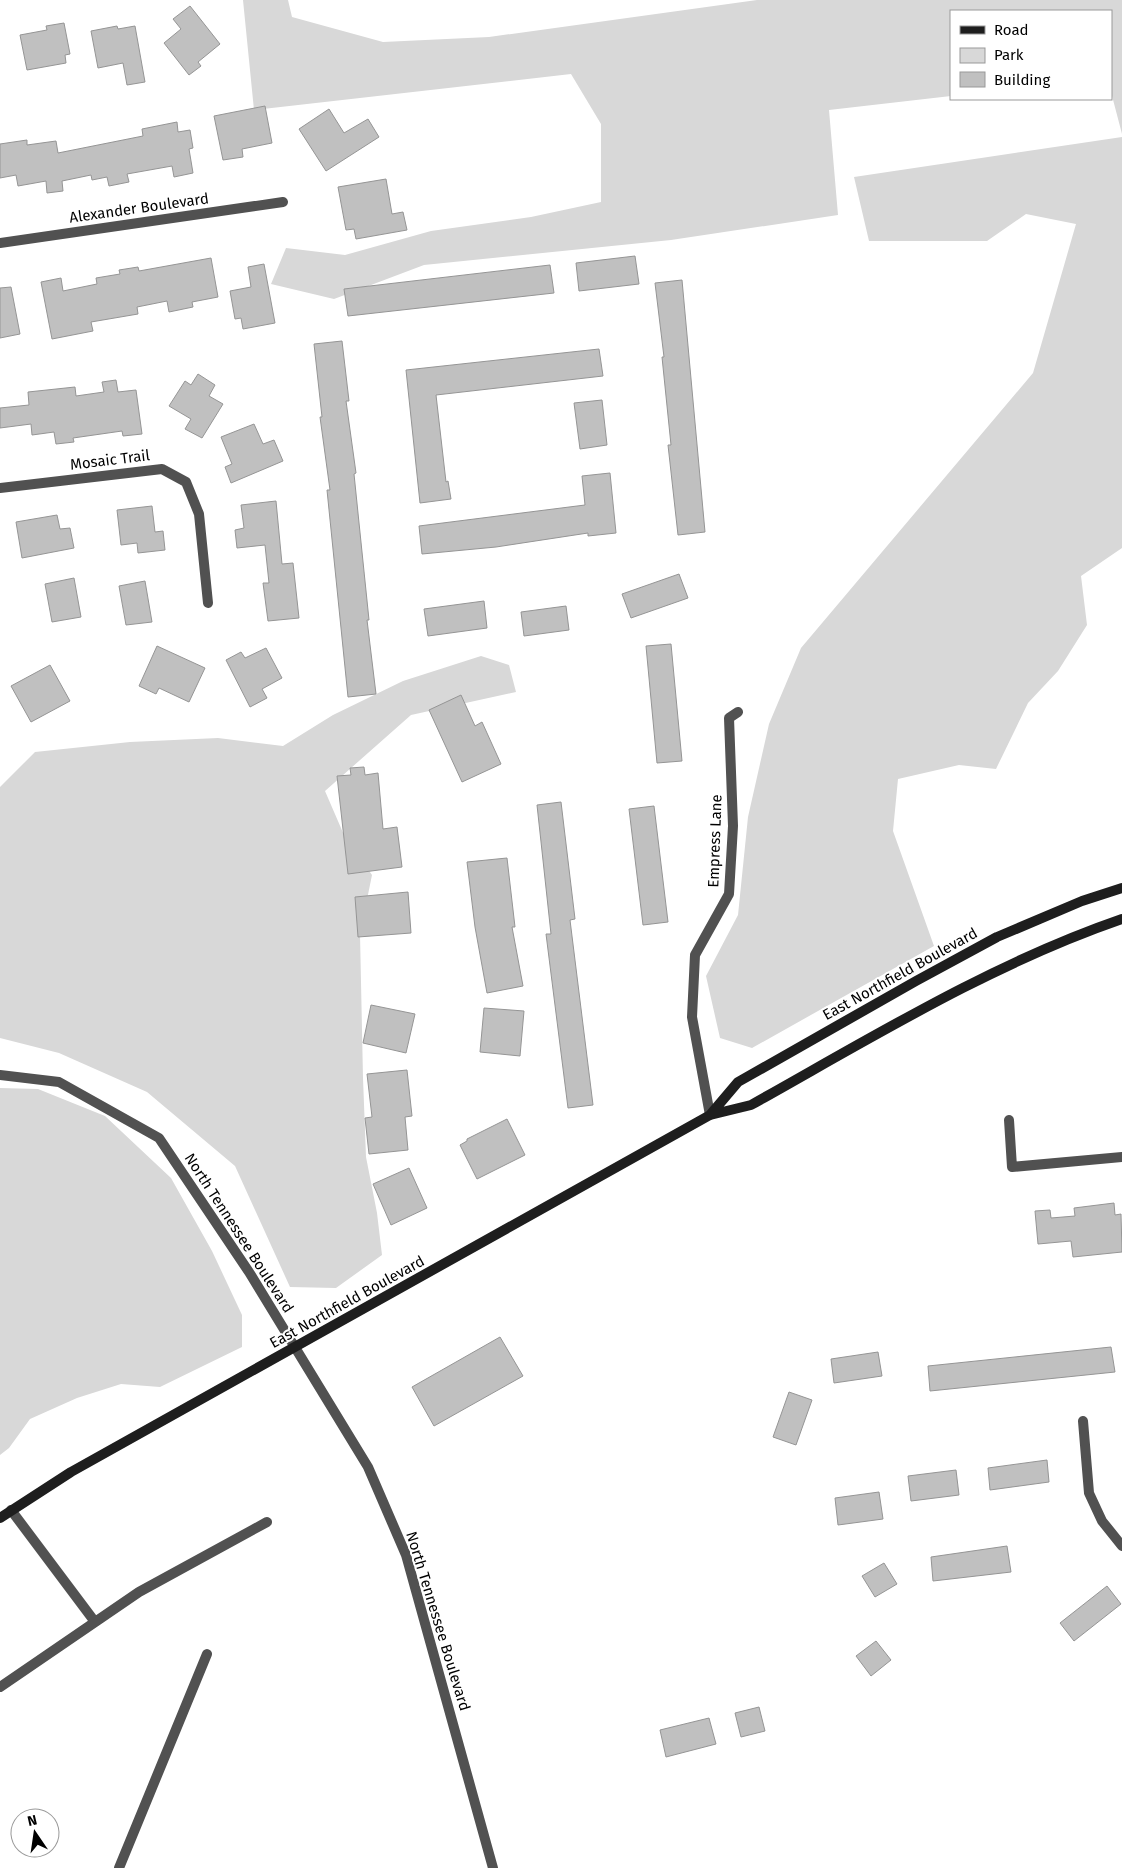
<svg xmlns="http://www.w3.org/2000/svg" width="1122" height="1868" font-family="'Fira Sans',sans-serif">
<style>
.green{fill:#d8d8d8}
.building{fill:#c0c0c0;stroke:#959595}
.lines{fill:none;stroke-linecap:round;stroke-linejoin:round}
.minor{stroke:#515151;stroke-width:10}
.secondary{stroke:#1e1e1e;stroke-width:10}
.labels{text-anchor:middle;stroke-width:4;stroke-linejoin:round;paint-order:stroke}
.street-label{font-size:15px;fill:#000;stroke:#fff}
</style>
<rect width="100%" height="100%" fill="#fff"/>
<path class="green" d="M 243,0 L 288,0 L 292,17 L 383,42 L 489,37 L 757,0 L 1122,0 L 1122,134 L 1111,92 L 1111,11 L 951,11 L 951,96 L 829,110 L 838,215 L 671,240 L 424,265 L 334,299 L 271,284 L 286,248 L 345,255 L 431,231 L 531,217 L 601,202 L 601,124 L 571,74 L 254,110 Z
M 1122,137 L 1122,548 L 1081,576 L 1087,625 L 1058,671 L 1028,703 L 996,769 L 959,765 L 898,779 L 893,831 L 934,946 L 752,1048 L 720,1038 L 706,976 L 738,915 L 748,817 L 769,724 L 801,648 L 1033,373 L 1076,224 L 1026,214 L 987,241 L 869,241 L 854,177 Z
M 481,656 L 509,665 L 516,692 L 411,715 L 325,791 L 344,835 L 372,875 L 360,934 L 363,1078 L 366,1157 L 377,1213 L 382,1255 L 336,1288 L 290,1287 L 235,1166 L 147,1092 L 59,1053 L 0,1038 L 0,787 L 35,752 L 130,742 L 218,738 L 283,746 L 333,715 L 403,681 Z
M 0,1088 L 38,1089 L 105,1116 L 171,1178 L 212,1251 L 242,1315 L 242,1347 L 160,1387 L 121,1384 L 77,1398 L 30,1419 L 9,1448 L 0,1455 Z"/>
<path class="building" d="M 190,6 L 220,44 L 198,62 L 201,66 L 189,75 L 164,43 L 181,29 L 173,19 Z
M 64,23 L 70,54 L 65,55 L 66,63 L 27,70 L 20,35 L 47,30 L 46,26 Z
M 117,26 L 118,29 L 135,26 L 145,82 L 127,85 L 123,63 L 98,68 L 91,31 Z
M 265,106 L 272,143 L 242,149 L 243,157 L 223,160 L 214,116 Z
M 329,109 L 344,133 L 368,119 L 379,137 L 326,171 L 299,129 Z
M 177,122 L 178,132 L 190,130 L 193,148 L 189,149 L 193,173 L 174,177 L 172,166 L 127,174 L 129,182 L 109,186 L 107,177 L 92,180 L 91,175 L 62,181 L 63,191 L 47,193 L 46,181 L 18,186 L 16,175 L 0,178 L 0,144 L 27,140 L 27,145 L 56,141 L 58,153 L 143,136 L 142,129 Z
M 386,179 L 392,214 L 403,212 L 407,230 L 356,239 L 354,229 L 346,230 L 338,187 Z
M 635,256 L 639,284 L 579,291 L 576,263 Z
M 211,258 L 218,297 L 192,302 L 193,307 L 169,312 L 167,301 L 137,307 L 138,314 L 91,322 L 93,331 L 52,339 L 41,282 L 61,278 L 63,291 L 97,284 L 96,278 L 120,274 L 119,270 L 138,267 L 139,271 Z
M 264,264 L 275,323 L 243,329 L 241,318 L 235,319 L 230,291 L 251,287 L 248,267 Z
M 550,265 L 554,293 L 348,316 L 344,289 Z
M 682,280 L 705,532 L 678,535 L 668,445 L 671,445 L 662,357 L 664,357 L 655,283 Z
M 11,287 L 20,334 L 0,338 L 0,288 Z
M 342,341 L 349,401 L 346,401 L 356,473 L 354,474 L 369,620 L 367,620 L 376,694 L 348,697 L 327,490 L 330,490 L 320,417 L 322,417 L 314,344 Z
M 599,349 L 603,376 L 436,395 L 446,482 L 448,481 L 451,499 L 420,503 L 406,370 Z
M 198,374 L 215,385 L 209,396 L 223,404 L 202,438 L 185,429 L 191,419 L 169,406 L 185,381 L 191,385 Z
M 116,380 L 118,392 L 136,390 L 142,434 L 123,436 L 122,431 L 73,438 L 74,442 L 56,444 L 54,432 L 32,435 L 31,424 L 0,428 L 0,408 L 29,405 L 28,392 L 75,387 L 76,396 L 104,392 L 102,382 Z
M 602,400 L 607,445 L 580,449 L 574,403 Z
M 254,424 L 263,444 L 274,440 L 283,461 L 231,483 L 225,467 L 232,464 L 221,437 Z
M 610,473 L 616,533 L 588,536 L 588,533 L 496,547 L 422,554 L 419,526 L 585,505 L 582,476 Z
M 276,501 L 282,564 L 293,563 L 299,618 L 268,621 L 263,583 L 269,583 L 265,545 L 237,548 L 235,530 L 244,528 L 241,505 Z
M 152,506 L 155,532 L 163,531 L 165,550 L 138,553 L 137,543 L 121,545 L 117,510 Z
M 57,515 L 60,529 L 70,528 L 74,548 L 22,558 L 16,522 Z
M 679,574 L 688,598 L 631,618 L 622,594 Z
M 74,578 L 81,617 L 52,622 L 45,584 Z
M 145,581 L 152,622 L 126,625 L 119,586 Z
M 484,601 L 487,628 L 428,636 L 424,609 Z
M 566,606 L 569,630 L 524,636 L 521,612 Z
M 671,644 L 682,761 L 657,763 L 646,646 Z
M 157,646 L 205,668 L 189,702 L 159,688 L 156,694 L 139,686 Z
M 266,648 L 282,678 L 262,689 L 267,698 L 250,707 L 226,660 L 241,652 L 245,658 Z
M 50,665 L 70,701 L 31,722 L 11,686 Z
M 461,695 L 475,726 L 482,722 L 501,764 L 462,782 L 429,710 Z
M 364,767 L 365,775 L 378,773 L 383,829 L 397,827 L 402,867 L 348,874 L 337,776 L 351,775 L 350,768 Z
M 561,802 L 575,919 L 570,920 L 593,1105 L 568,1108 L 546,934 L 551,934 L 537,805 Z
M 654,806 L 668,922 L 643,925 L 629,809 Z
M 507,858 L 515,927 L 512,927 L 523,986 L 487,993 L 475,927 L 467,862 Z
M 408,892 L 411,933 L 358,937 L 355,897 Z
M 371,1005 L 415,1014 L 406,1053 L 363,1043 Z
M 484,1008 L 524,1011 L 520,1056 L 480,1052 Z
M 407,1070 L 412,1116 L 405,1117 L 408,1150 L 369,1154 L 365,1118 L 372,1117 L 367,1074 Z
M 507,1119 L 525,1155 L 477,1179 L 460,1145 L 467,1141 L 467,1139 Z
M 409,1168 L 427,1208 L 391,1225 L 373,1184 Z
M 1114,1203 L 1115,1215 L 1121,1214 L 1122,1252 L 1073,1257 L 1071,1241 L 1038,1244 L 1035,1211 L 1050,1210 L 1051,1218 L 1075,1216 L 1074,1208 Z
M 500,1337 L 523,1376 L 434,1426 L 412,1387 Z
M 1111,1347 L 1115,1372 L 930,1391 L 928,1366 Z
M 878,1352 L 882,1376 L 834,1383 L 831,1359 Z
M 789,1392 L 812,1400 L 796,1445 L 773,1437 Z
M 1047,1460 L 1049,1482 L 990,1490 L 988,1468 Z
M 956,1470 L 959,1495 L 911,1501 L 908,1476 Z
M 879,1492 L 883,1519 L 838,1525 L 835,1498 Z
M 1007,1546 L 1011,1572 L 933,1581 L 931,1557 Z
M 884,1563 L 897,1584 L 875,1597 L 862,1576 Z
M 1107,1586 L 1121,1604 L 1074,1641 L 1060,1623 Z
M 876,1641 L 891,1660 L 871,1676 L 856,1656 Z
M 759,1707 L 765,1731 L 741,1737 L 735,1713 Z
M 709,1718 L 716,1744 L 666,1757 L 660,1730 Z"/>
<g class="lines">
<path class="minor" d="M 0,243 L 283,202
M 0,488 L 162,469 L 186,482 L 199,514 L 208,603
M 0,1075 L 59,1082 L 159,1138 L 249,1272 L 368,1467 L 406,1555 L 493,1868
M 710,1115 L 692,1017 L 695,955 L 729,894 L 733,826 L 729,718 L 738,712
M 1009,1120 L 1012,1167 L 1122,1157
M 1083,1421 L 1089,1493 L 1102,1521 L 1122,1546
M 11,1510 L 95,1622
M 0,1687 L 139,1592 L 267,1522
M 119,1868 L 207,1654"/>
<path class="secondary" d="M 710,1115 L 738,1082 L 916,981 L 997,937 L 1082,901 L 1122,888
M 0,1518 L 71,1472 L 710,1115 L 751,1105 C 871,1038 991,964 1122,919"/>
</g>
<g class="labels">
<g class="street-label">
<text transform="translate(139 208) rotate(-8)" y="5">Alexander Boulevard</text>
<text transform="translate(110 460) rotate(-7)" y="5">Mosaic Trail</text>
<text transform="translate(715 841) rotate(-88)" y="5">Empress Lane</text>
<text transform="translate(900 974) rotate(-29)" y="5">East Northfield Boulevard</text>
<text transform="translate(239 1233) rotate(57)" y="5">North Tennessee Boulevard</text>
<text transform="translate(347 1302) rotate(-29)" y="5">East Northfield Boulevard</text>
<text transform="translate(438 1621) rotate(73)" y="5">North Tennessee Boulevard</text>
</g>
</g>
<rect x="950" y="10" width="162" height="90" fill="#ffffff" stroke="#999999"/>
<rect x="960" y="26" width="25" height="8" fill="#1e1e1e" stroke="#999999"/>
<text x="994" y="35" font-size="15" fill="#000000">Road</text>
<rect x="960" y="48" width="25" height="15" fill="#d8d8d8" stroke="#999999"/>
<text x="994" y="60" font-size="15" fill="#000000">Park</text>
<rect x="960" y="72" width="25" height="15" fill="#c0c0c0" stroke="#999999"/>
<text x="994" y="85" font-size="15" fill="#000000">Building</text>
<g transform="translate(35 1833) rotate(347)"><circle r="24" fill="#ffffff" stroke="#999999"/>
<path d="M0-4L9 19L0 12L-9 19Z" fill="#000000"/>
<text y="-8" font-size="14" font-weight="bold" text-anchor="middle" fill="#000000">N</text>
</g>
</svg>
